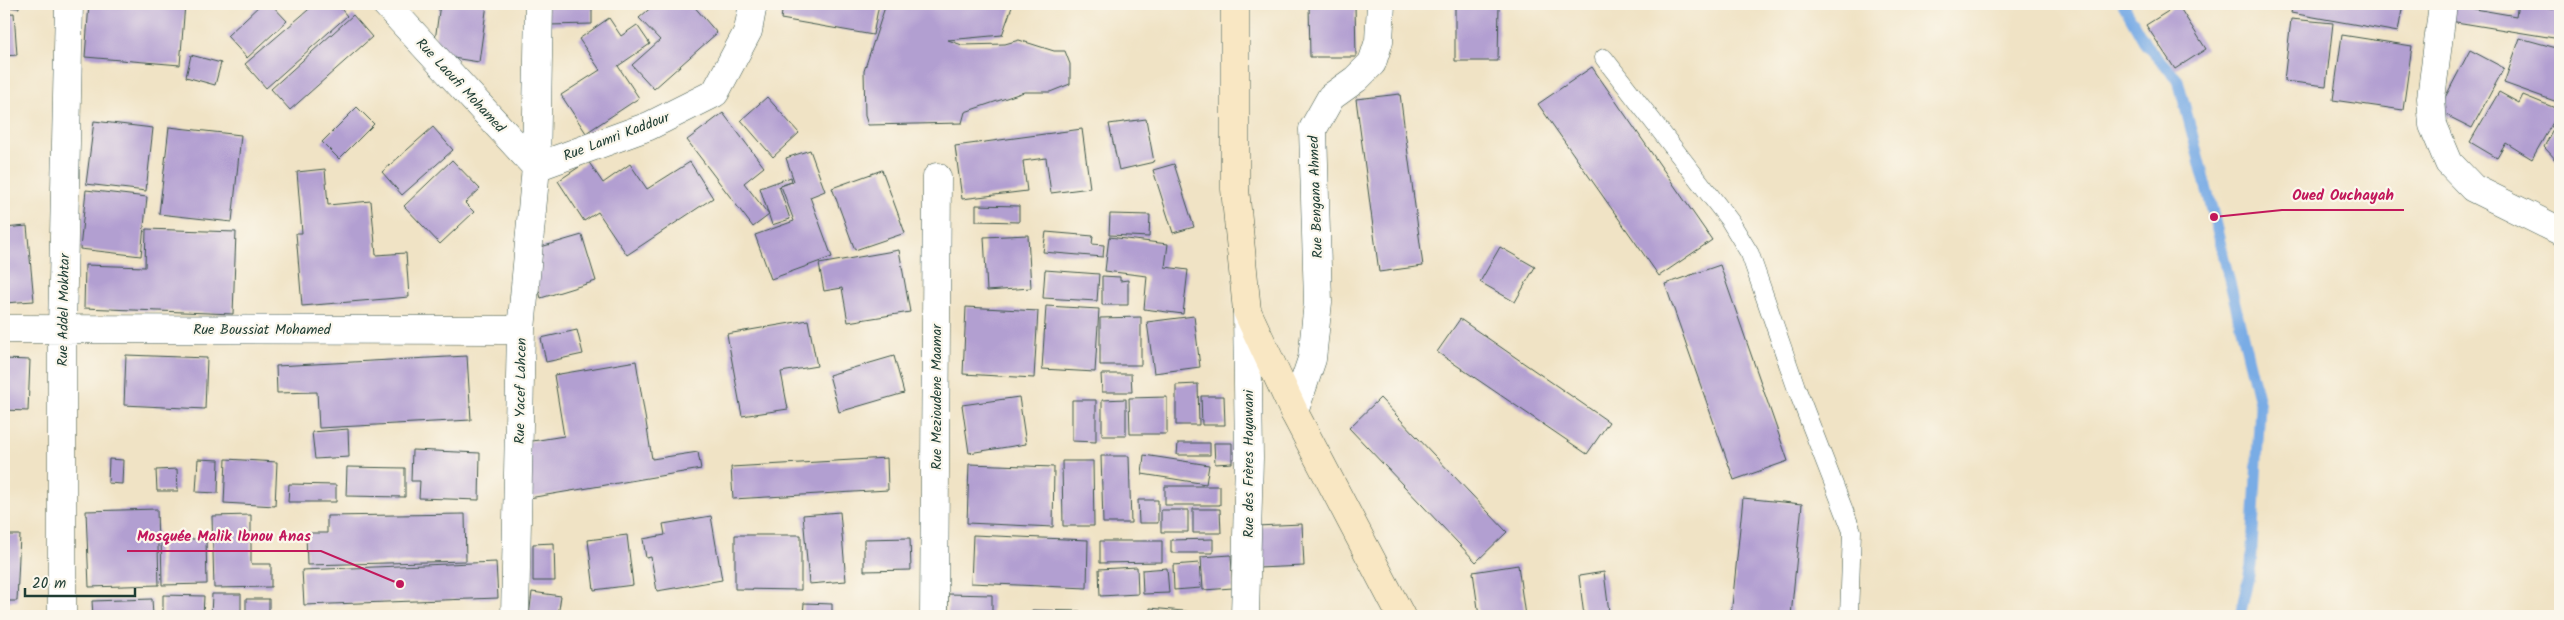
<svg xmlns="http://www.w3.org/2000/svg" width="2564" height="620" font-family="Kalam,sans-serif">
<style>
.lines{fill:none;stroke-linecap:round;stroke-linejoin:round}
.stream{stroke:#79ace5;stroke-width:11}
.building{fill:#b29fd1}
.lane-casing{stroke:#3e564a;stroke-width:19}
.street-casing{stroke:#3e564a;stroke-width:29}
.secondary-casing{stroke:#3e564a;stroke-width:29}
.lane{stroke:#fff;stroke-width:18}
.street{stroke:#fff;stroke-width:28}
.secondary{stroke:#f9e7c3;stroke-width:28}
.labels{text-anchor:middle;stroke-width:4.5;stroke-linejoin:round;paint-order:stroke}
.street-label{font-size:14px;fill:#1f3d34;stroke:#fbf7ec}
.leader{fill:none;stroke:#c2185b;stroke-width:2}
.callout-dot{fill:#c2185b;stroke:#fbf7ec;stroke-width:2}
.callout-label{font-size:15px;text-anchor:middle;font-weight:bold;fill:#c2185b;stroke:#fbf7ec;stroke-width:4.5;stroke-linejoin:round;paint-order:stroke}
</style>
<rect width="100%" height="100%" fill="#fbf7ec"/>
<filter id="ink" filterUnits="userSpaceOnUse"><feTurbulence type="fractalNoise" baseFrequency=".02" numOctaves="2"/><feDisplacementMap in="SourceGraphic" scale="10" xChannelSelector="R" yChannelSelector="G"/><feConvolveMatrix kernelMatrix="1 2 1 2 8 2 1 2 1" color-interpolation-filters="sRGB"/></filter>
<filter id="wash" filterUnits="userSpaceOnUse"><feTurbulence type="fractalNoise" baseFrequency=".0096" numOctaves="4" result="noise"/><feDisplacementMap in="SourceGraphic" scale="20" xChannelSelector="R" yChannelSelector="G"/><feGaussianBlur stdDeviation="1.12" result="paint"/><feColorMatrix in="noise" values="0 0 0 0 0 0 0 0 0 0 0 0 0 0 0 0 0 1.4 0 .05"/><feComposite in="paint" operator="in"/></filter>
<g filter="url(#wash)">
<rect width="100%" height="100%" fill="#f0e3c5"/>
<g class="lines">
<path class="stream" d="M 2123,4 L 2146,45 L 2178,80 L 2214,217 L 2260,406 L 2251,566 L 2240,616"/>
</g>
<g id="blocks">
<path class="building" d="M 4,4 L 19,4 L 19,8 L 4,7 Z
M 89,4 L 185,4 L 180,65 L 85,57 Z
M 261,4 L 271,4 L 287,21 L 247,58 L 227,36 Z
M 315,4 L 337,4 L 347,16 L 266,88 L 245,64 Z
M 440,4 L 487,4 L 479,62 L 433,55 Z
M 547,4 L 592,4 L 592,24 L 548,25 Z
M 655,4 L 692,4 L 717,33 L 654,89 L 632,65 L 660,40 L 639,18 Z
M 783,4 L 879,4 L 873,35 L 781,19 Z
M 886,4 L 1013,4 L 1002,35 L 948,40 L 962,45 L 1005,44 L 1019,40 L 1054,51 L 1065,51 L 1070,64 L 1070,84 L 1050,92 L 1024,92 L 965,112 L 962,123 L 868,125 L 865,116 L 864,71 Z
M 1309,4 L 1355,4 L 1356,57 L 1310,57 Z
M 1455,4 L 1499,4 L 1498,61 L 1455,61 Z
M 2293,4 L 2403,4 L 2398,32 L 2291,13 Z
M 2518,4 L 2560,9 L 2560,39 L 2450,21 L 2452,5 L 2516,16 Z
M 2178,5 L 2206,49 L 2175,69 L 2146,25 Z
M 14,13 L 17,55 L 4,56 L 4,14 Z
M 353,15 L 372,37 L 290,110 L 271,89 Z
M 609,18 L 621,36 L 637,25 L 650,44 L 618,66 L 639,98 L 586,133 L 561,95 L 600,70 L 579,39 Z
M 2291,19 L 2333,23 L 2326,86 L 2284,81 Z
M 2342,35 L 2412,46 L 2403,110 L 2333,100 Z
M 2520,38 L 2560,49 L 2560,103 L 2504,83 Z
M 2470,50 L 2504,68 L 2472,128 L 2438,111 Z
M 191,55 L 221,63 L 215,85 L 186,77 Z
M 1592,67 L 1712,240 L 1659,276 L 1538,104 Z
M 2499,92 L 2519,103 L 2523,95 L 2560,110 L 2532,159 L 2506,143 L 2497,158 L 2470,142 Z
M 1400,94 L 1423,266 L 1379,272 L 1356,99 Z
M 767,97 L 799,133 L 773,157 L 741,120 Z
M 357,107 L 374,124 L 339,159 L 322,142 Z
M 723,113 L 764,167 L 744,183 L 769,215 L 753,227 L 687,140 Z
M 1146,119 L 1154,162 L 1119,170 L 1109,124 Z
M 94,121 L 153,128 L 146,191 L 86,184 Z
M 4,124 L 8,124 L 5,156 L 4,155 Z
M 169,127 L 241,135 L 232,222 L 159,214 Z
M 433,127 L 453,150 L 402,195 L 382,172 Z
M 2554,128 L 2560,132 L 2559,163 L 2544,147 Z
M 1082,129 L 1090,188 L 1051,193 L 1046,158 L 1023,161 L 1027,191 L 962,199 L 955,146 Z
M 810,150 L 825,191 L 810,197 L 832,257 L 771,279 L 755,235 L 794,221 L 781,186 L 794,181 L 786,158 Z
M 452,160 L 480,189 L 465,203 L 474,212 L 440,244 L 404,206 Z
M 588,161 L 603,183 L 630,164 L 647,189 L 690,162 L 713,198 L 627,255 L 598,212 L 584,221 L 558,181 Z
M 1174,164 L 1194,227 L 1173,233 L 1153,170 Z
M 325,169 L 328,205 L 371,201 L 376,255 L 406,253 L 409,297 L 302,306 L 296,233 L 302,233 L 297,172 Z
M 882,170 L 905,233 L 855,250 L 832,188 Z
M 4,174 L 8,174 L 5,194 L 4,194 Z
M 791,177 L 792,182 L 779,186 L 790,219 L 772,225 L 760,188 Z
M 86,190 L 147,197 L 141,256 L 80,249 Z
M 976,205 L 1019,206 L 1019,222 L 976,221 Z
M 1110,214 L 1150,215 L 1149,237 L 1109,235 Z
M 27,226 L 34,301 L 4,303 L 4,228 Z
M 146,229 L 236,232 L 233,314 L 84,308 L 85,265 L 145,267 Z
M 1046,232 L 1093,236 L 1092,244 L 1104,245 L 1103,257 L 1043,252 Z
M 582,235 L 596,281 L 541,298 L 527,251 Z
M 1028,235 L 1031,288 L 987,291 L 984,237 Z
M 1109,237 L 1168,244 L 1165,267 L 1188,270 L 1183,314 L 1144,309 L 1147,276 L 1105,271 Z
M 1500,247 L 1535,267 L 1515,302 L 1480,282 Z
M 899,250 L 910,312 L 848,322 L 842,288 L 824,291 L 819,264 Z
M 1720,265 L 1788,461 L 1734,480 L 1665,284 Z
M 1045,270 L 1099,274 L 1097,301 L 1043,298 Z
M 1102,276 L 1120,277 L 1120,281 L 1128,280 L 1128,305 L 1102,305 Z
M 1046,306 L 1099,309 L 1095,372 L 1042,369 Z
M 966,307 L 1038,311 L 1034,378 L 963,374 Z
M 1194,316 L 1200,367 L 1154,373 L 1147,322 Z
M 1141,317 L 1141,365 L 1100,365 L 1100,318 Z
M 1460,319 L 1609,422 L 1587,454 L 1437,352 Z
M 808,320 L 817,366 L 781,372 L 788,409 L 742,416 L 727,334 Z
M 577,330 L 583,354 L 546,362 L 541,338 Z
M 126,355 L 207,358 L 205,409 L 124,405 Z
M 467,356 L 471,420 L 319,428 L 317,392 L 277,393 L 276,366 Z
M 894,356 L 904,393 L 839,412 L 829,375 Z
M 4,359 L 30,360 L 28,411 L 4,410 Z
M 636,361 L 652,459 L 698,452 L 701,469 L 529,498 L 520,443 L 564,436 L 554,375 Z
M 1101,374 L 1131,374 L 1132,392 L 1102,392 Z
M 1198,384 L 1199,425 L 1176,425 L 1176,385 Z
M 1201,396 L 1224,396 L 1225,425 L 1202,425 Z
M 1019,397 L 1026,444 L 969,453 L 962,405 Z
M 1167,397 L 1167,434 L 1130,434 L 1129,398 Z
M 1380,398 L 1507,532 L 1476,562 L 1349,428 Z
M 1126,399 L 1126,436 L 1102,436 L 1102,400 Z
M 1072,400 L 1096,400 L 1096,442 L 1072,441 Z
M 348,429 L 349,457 L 315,459 L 312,432 Z
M 1178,443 L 1210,443 L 1210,455 L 1177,455 Z
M 1214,443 L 1232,443 L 1232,463 L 1215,464 Z
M 412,450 L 480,453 L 479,500 L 419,498 L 420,481 L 411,481 Z
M 1144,455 L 1209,465 L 1206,484 L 1142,474 Z
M 1101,456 L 1129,456 L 1131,523 L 1103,523 Z
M 887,458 L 888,490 L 733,499 L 731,467 Z
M 109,459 L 123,460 L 122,484 L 108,483 Z
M 198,459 L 219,460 L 218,493 L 196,492 Z
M 226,459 L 277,462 L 275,506 L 224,503 Z
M 1062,461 L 1093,461 L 1094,526 L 1063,526 Z
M 969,464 L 1054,467 L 1053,527 L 967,523 Z
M 347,467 L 405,468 L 405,497 L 346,496 Z
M 177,469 L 178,491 L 157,491 L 156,470 Z
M 289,484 L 336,485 L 336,502 L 288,502 Z
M 1165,486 L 1220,486 L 1220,505 L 1165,505 Z
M 1743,498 L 1802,504 L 1791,616 L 1731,616 Z
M 1138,500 L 1158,500 L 1158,523 L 1139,523 Z
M 157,509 L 159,585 L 89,587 L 86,511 Z
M 1193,509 L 1220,509 L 1221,533 L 1193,533 Z
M 1161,510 L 1188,510 L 1188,532 L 1161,532 Z
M 840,512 L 846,581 L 809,584 L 803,515 Z
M 465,514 L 466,561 L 307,565 L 306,533 L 327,533 L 327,516 Z
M 251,515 L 251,564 L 271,564 L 271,587 L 214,588 L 212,516 Z
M 711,516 L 722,580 L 657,591 L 651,557 L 646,558 L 643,539 L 665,535 L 663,524 Z
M 1302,524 L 1304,566 L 1258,568 L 1256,526 Z
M 4,535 L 20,535 L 17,601 L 4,601 Z
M 627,535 L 633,585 L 594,590 L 588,540 Z
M 735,535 L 801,535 L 801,590 L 735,589 Z
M 973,535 L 1088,540 L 1087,588 L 971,583 Z
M 161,536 L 190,536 L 190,539 L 206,539 L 207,584 L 162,585 Z
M 910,538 L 911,570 L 864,571 L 864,539 Z
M 1213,539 L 1213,553 L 1171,553 L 1171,540 Z
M 1100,541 L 1162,541 L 1162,562 L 1100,563 Z
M 554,543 L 555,581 L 533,581 L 533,544 Z
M 1231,555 L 1233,588 L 1203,590 L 1201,557 Z
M 496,562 L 498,598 L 304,605 L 302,570 Z
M 1199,563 L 1201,588 L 1174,590 L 1173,565 Z
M 1518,565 L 1525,616 L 1479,616 L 1473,572 Z
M 1137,567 L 1138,594 L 1100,596 L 1099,569 Z
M 1167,568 L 1169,593 L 1143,594 L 1142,570 Z
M 1604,572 L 1609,612 L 1584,616 L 1579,576 Z
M 532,592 L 561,596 L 558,616 L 529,616 Z
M 212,594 L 241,594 L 241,616 L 211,616 Z
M 948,594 L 992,595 L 992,616 L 948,616 Z
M 163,595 L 204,596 L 203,616 L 163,616 Z
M 152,599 L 153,616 L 93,616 L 92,601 Z
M 246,599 L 269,599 L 269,616 L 246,616 Z
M 804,603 L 832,604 L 832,616 L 803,616 Z
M 1150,608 L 1205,613 L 1205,616 L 1150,616 Z
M 1032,610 L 1080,611 L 1080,616 L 1031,616 Z"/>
</g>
</g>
<g filter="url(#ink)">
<use href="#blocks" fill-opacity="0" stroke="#3e564a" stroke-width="1"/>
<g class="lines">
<defs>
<path id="lane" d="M 1604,58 L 1730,221 L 1750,254 L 1796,387 L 1852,531 L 1849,616"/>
<path id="street" d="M 386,4 L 536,167
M 2443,4 L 2431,98 L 2433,125 L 2449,163 L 2473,188 L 2560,231
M 536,167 L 649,126 L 715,93 L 748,31 L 753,4
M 4,329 L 521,330
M 1294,412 L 1312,359 L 1318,302 L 1313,129 L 1331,97 L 1356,79 L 1372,63 L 1379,41 L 1381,4
M 62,616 L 62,329 L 69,4
M 515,616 L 521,330 L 536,167 L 539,4
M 934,616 L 937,177
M 1245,616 L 1249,458 L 1247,311"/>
<path id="secondary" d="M 1235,4 L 1235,189 L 1247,311 L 1294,412 L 1401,616"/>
</defs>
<use href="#lane" class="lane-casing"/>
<use href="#street" class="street-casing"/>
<use href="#secondary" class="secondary-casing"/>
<use href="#lane" class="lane"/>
<use href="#street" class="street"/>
<use href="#secondary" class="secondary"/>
</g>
</g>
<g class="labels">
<g class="street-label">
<text transform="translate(461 85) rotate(47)" y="5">Rue Laoufi Mohamed</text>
<text transform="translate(616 136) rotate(-21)" y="5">Rue Lamri Kaddour</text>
<text transform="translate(1315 197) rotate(-92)" y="5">Rue Bengana Ahmed</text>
<text transform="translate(63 310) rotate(-89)" y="5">Rue Addel Mokhtar</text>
<text x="262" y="334">Rue Boussiat Mohamed</text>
<text transform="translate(520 391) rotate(-89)" y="5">Rue Yacef Lahcen</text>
<text transform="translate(936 397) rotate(-90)" y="5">Rue Mezioudene Maamar</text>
<text transform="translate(1248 464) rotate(-90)" y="5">Rue des Frères Hayawani</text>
</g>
</g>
<path class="leader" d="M2214 217L2282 210H2404M400 584L321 551H127"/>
<g class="callout-dot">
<circle cx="2214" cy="217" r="5"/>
<circle cx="400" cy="584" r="5"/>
</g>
<g class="callout-label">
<text x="2343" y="200">Oued Ouchayah</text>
<text x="224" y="541">Mosquée Malik Ibnou Anas</text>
</g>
<rect width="2564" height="620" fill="none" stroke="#fbf7ec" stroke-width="20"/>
<path d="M25 588v8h110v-8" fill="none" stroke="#1f3d34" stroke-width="2.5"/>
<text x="32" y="588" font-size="15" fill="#1f3d34" stroke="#fbf7ec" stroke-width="4" paint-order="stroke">20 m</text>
</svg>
